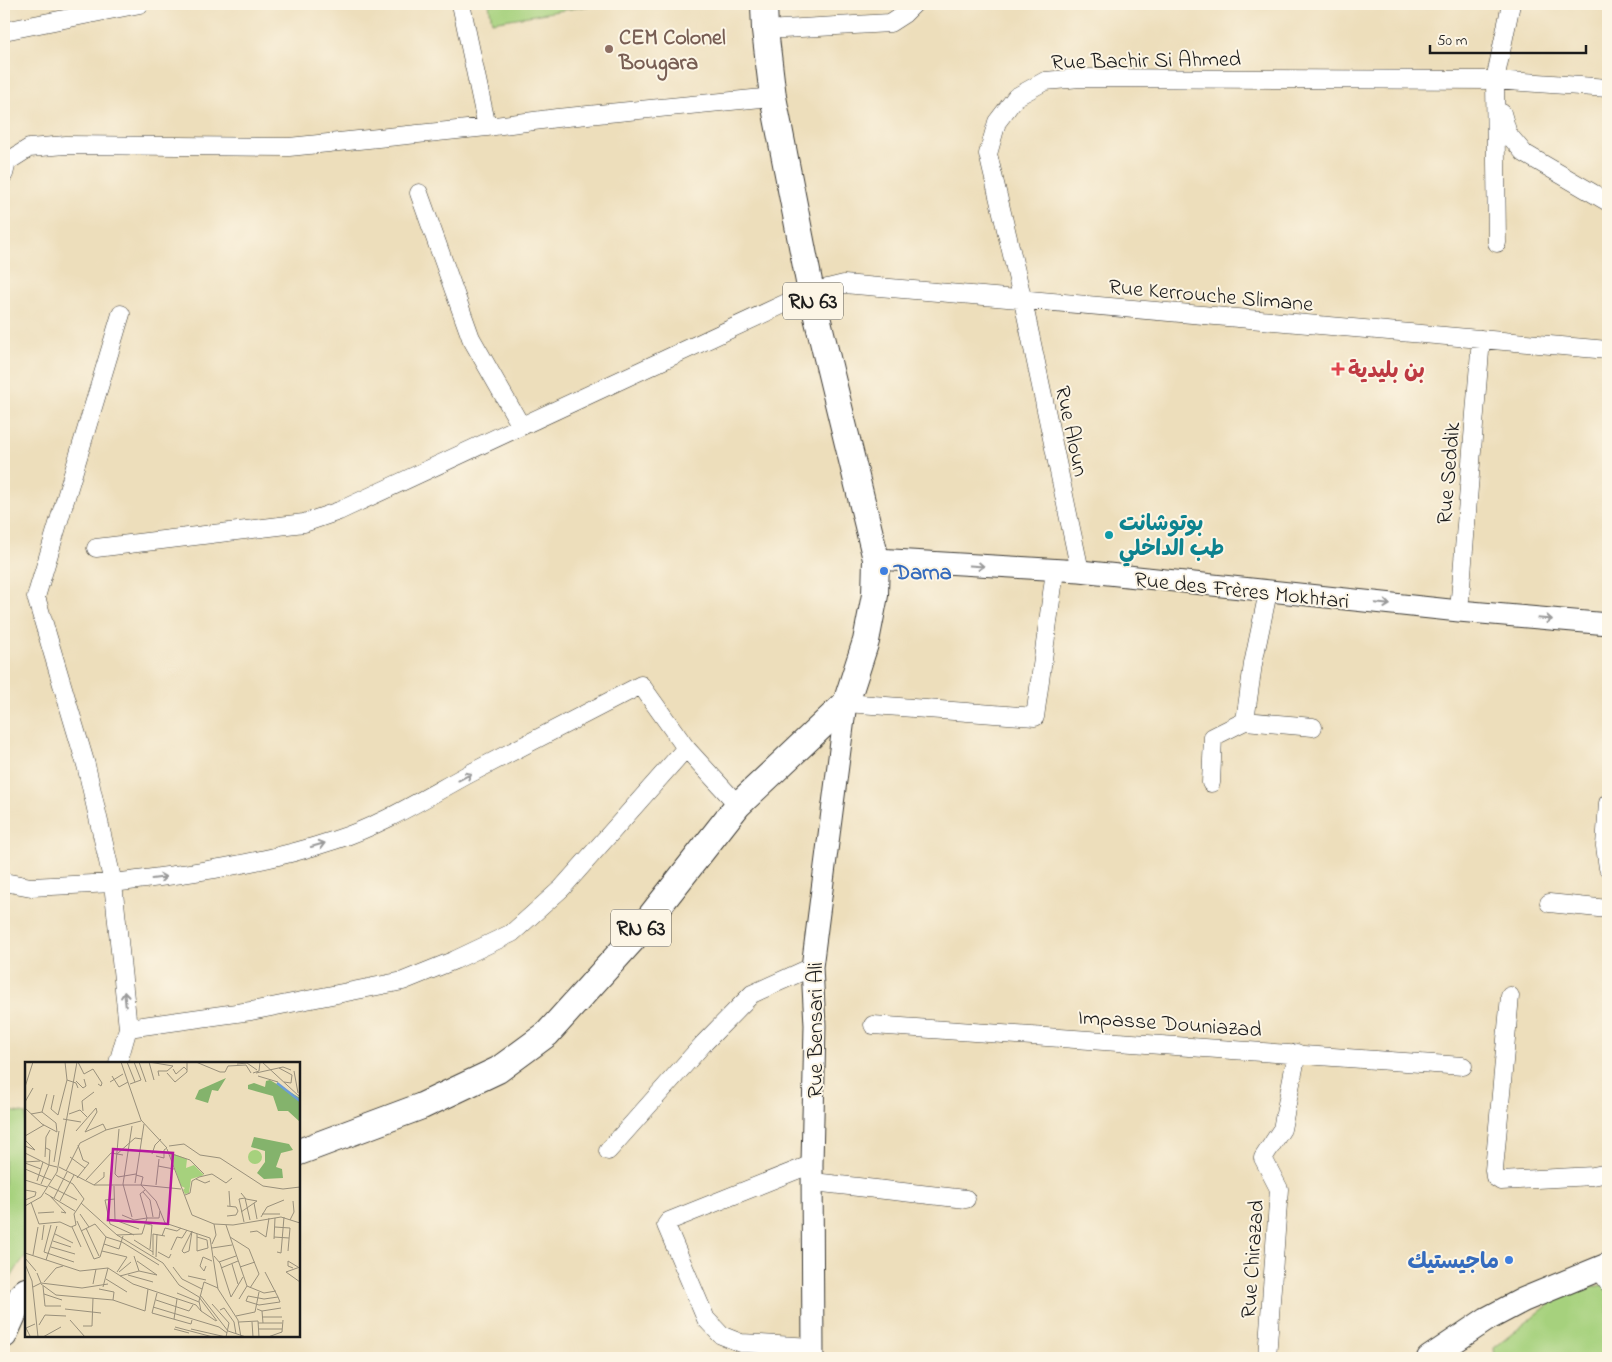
<svg xmlns="http://www.w3.org/2000/svg" width="1612" height="1362" font-family="'Indie Flower','Playpen Sans Arabic',sans-serif">
<style>
.green{fill:#a6d17d;stroke:#61764c}
.lines{fill:none;stroke-linecap:round;stroke-linejoin:round}
.minor-casing{stroke:#3b3934;stroke-width:19}
.tertiary-casing{stroke:#3b3934;stroke-width:23}
.secondary-casing{stroke:#3b3934;stroke-width:26}
.primary-casing{stroke:#3b3934;stroke-width:28}
.minor{stroke:#fff;stroke-width:18}
.tertiary{stroke:#fff;stroke-width:21}
.secondary{stroke:#fff;stroke-width:24}
.primary{stroke:#fff;stroke-width:26}
.oneway{stroke:#999}
.education-dot{fill:#8d6e63;stroke:#fcf5e5;stroke-width:2}
.health-dot{fill:#e0444e;stroke:#fcf5e5;stroke-width:2}
.culture-dot{fill:#0f9aa8;stroke:#fcf5e5;stroke-width:2}
.shop-dot{fill:#3f7fe0;stroke:#fcf5e5;stroke-width:2}
.labels{text-anchor:middle;stroke-width:4;stroke-linejoin:round;paint-order:stroke}
.shield{fill:#fcf5e5;stroke:#5f5d58;stroke-width:1}
.shield-label{font-size:21px;font-weight:bold;fill:#1c1c1c}
.education-label{font-size:22px;font-weight:bold;fill:#785e54;stroke:#fcf5e5;text-anchor:start}
.street-label{font-size:22px;fill:#1c1c1c;stroke:#fcf5e5}
.health-label{font-size:22px;font-weight:bold;fill:#be3a42;stroke:#fcf5e5;text-anchor:start}
.culture-label{font-size:22px;font-weight:bold;fill:#0d838f;stroke:#fcf5e5;text-anchor:start}
.shop-label{font-size:22px;font-weight:bold;fill:#366cbe;stroke:#fcf5e5;text-anchor:start}
.inset-river{fill:none;stroke:#6c9dd6;stroke-width:2.5}
.inset-road{fill:none;stroke:#99907b;stroke-width:1}
.view{fill:#b5179e;fill-opacity:0.15;stroke:#b5179e;stroke-width:2.5}
.inset-edge{fill:none;stroke:#1c1c1c;stroke-width:2.5}
</style>
<rect width="100%" height="100%" fill="#fcf5e5"/>
<filter id="ink" filterUnits="userSpaceOnUse"><feTurbulence type="fractalNoise" baseFrequency=".02" numOctaves="2"/><feDisplacementMap in="SourceGraphic" scale="10" xChannelSelector="R" yChannelSelector="G"/><feConvolveMatrix kernelMatrix="1 2 1 2 8 2 1 2 1" color-interpolation-filters="sRGB"/></filter>
<filter id="wash" filterUnits="userSpaceOnUse"><feTurbulence type="fractalNoise" baseFrequency=".0096" numOctaves="4" result="noise"/><feDisplacementMap in="SourceGraphic" scale="20" xChannelSelector="R" yChannelSelector="G"/><feGaussianBlur stdDeviation="1.12" result="paint"/><feColorMatrix in="noise" values="0 0 0 0 0 0 0 0 0 0 0 0 0 0 0 0 0 1.4 0 .05"/><feComposite in="paint" operator="in"/></filter>
<g filter="url(#wash)">
<rect width="100%" height="100%" fill="#eddebb"/>
<path class="green" d="M 489,4 L 600,4 L 492,22 Z
M 4,1110 L 26,1114 L 26,1257 L 20,1263 L 4,1289 Z
M 1608,1283 L 1608,1358 L 1495,1358 L 1494,1348 L 1557,1298 Z"/>
</g>
<g filter="url(#ink)">
<g class="lines">
<defs>
<path id="minor" d="M 461,4 L 487,127
M 765,30 L 890,23 L 904,14 L 914,4
M 4,31 L 140,4
M 1502,113 L 1508,134 L 1524,153 L 1608,202
M 4,174 L 7,162 L 29,148 L 66,145 L 289,147 L 487,127 L 557,118 L 773,97
M 419,193 L 471,338 L 521,426
M 1497,243 L 1495,80 L 1511,4
M 96,548 L 304,523 L 339,511 L 797,298 L 811,292 L 844,284 L 1608,350
M 1080,571 L 1023,301 L 988,154 L 997,122 L 1016,97 L 1045,81 L 1080,78 L 1495,80 L 1608,88
M 1459,611 L 1481,339
M 846,703 L 1035,717 L 1055,571
M 1245,721 L 1253,664 L 1268,592
M 1211,783 L 1213,737 L 1245,721 L 1313,727
M 1608,803 L 1605,846 L 1608,868
M 4,882 L 31,887 L 113,883 L 86,765 L 36,597 L 121,314
M 1549,903 L 1608,909
M 1510,996 L 1494,1170 L 1495,1177 L 1501,1181 L 1593,1176 L 1608,1173
M 873,1025 L 1463,1066
M 128,1028 L 251,1011 L 403,981 L 455,960 L 512,933 L 562,888 L 686,748
M 118,1063 L 128,1028 L 113,883 C 188,874 263,864 335,840 C 382,825 423,799 467,775 C 525,745 583,715 641,685 L 686,748 L 738,805
M 608,1151 L 704,1043 L 752,994 L 812,967
M 812,1164 L 669,1221 L 666,1225 L 706,1319 L 721,1335 L 741,1343 L 813,1347
M 813,1182 L 966,1199
M 1598,1269 L 1608,1283
M 1267,1358 L 1279,1189 L 1263,1158 L 1282,1129 L 1297,1053"/>
<path id="tertiary" d="M 876,559 L 1080,571 L 1459,611 L 1608,624
M 813,1358 L 812,1164 L 815,1025 L 812,967 L 846,703"/>
<path id="secondary" d="M 1429,1358 L 1487,1319 L 1523,1300 L 1608,1265"/>
<path id="primary" d="M 299,1152 L 422,1106 L 498,1070 L 547,1034 L 632,940 L 738,805 L 846,703 L 866,641 L 875,595 L 876,559 L 811,292 L 773,97 L 765,30 L 764,4
M 4,1335 L 22,1295 L 26,1291"/>
</defs>
<use href="#minor" class="minor-casing"/>
<use href="#tertiary" class="tertiary-casing"/>
<use href="#secondary" class="secondary-casing"/>
<use href="#primary" class="primary-casing"/>
<use href="#minor" class="minor"/>
<use href="#tertiary" class="tertiary"/>
<use href="#secondary" class="secondary"/>
<use href="#primary" class="primary"/>
</g>
<defs><path id="oneway-shaft" d="M-6 0H5M1.5-3L5.5 0L1.5 3" fill="none" stroke-width="1.6" stroke-linecap="round" stroke-linejoin="round" transform="scale(1.25)"/></defs>
<g class="oneway">
<use href="#oneway-shaft" transform="translate(977 566) rotate(4)"/>
<use href="#oneway-shaft" transform="translate(1383 604) rotate(6)"/>
<use href="#oneway-shaft" transform="translate(1545 619) rotate(5)"/>
<use href="#oneway-shaft" transform="translate(465 777) rotate(-28)"/>
<use href="#oneway-shaft" transform="translate(318 845) rotate(-16)"/>
<use href="#oneway-shaft" transform="translate(159 878) rotate(-7)"/>
<use href="#oneway-shaft" transform="translate(125 999) rotate(-96)"/>
</g>
</g>
<circle class="education-dot" cx="609" cy="49" r="5"/>
<path class="health-dot" d="M1335.5 361.5h5v5h5v5h-5v5h-5v-5h-5v-5h5z"/>
<circle class="culture-dot" cx="1109" cy="535" r="5"/>
<g class="shop-dot">
<circle cx="884" cy="571" r="5"/>
<circle cx="1509" cy="1260" r="5"/>
</g>
<g class="labels">
<g class="shield">
<rect x="783" y="282.5" width="60" height="37" rx="4"/>
<rect x="611" y="909.5" width="60" height="37" rx="4"/>
</g>
<g class="shield-label">
<text x="813" y="308">RN 63</text>
<text x="641" y="935">RN 63</text>
</g>
<g class="education-label">
<text x="619" y="44">CEM Colonel<tspan x="619" dy="25">Bougara</tspan></text>
</g>
<g class="street-label">
<text transform="translate(1146 59) rotate(-1)" y="8">Rue Bachir Si Ahmed</text>
<text transform="translate(1211 294) rotate(5)" y="8">Rue Kerrouche Slimane</text>
<text transform="translate(1073 431) rotate(78)" y="8">Rue Aloun</text>
<text transform="translate(1447 473) rotate(-85)" y="8">Rue Seddik</text>
<text transform="translate(1242 589) rotate(6)" y="8">Rue des Frères Mokhtari</text>
<text transform="translate(1170 1022) rotate(4)" y="8">Impasse Douniazad</text>
<text transform="translate(814 1030) rotate(-90)" y="8">Rue Bensari Ali</text>
<text transform="translate(1251 1259) rotate(-86)" y="8">Rue Chirazad</text>
</g>
<g class="health-label">
<text x="1348" y="377">بن بليدية</text>
</g>
<g class="culture-label">
<text x="1119" y="530">بوتوشانت<tspan x="1119" dy="25">طب الداخلي</tspan></text>
</g>
<g class="shop-label">
<text x="894" y="579">Darna</text>
<text x="1499" y="1268" text-anchor="end">ماجيستيك</text>
</g>
</g>
<g transform="translate(25 1062)">
<rect width="275" height="275" fill="#eddebb"/>
<path d="M223 95a7 7 0 1 1 14 0a7 7 0 1 1-14 0ZM 144,90 L 162,97 L 161,106 L 169,103 L 179,113 L 166,117 L 164,131 L 160,132 L 158,128 L 160,126 L 156,124 Z" fill="#a6d17d"/>
<path d="M 201,16 L 193,29 L 187,28 L 183,41 L 170,37 L 174,28 ZM 245,18 L 275,36 L 275,60 L 263,49 L 253,49 L 248,34 L 223,27 L 223,23 L 229,21 L 240,25 L 241,19 ZM 229,75 L 264,82 L 268,88 L 256,91 L 251,105 L 257,107 L 258,116 L 239,117 L 232,111 L 240,100 L 240,89 L 226,85 Z" fill="#84b36c"/>
<path class="inset-river" d="M 252,21 L 275,39"/>
<path class="inset-road" d="M 40,0 L 42,18 L 51,21 L 53,26M 53,0 L 59,12 L 68,7 L 77,21 L 76,24 L 73,22M 96,0 L 116,58 L 142,86M 102,0 L 110,20M 114,0 L 121,20M 124,0 L 148,4 L 142,9 L 133,9 L 134,14M 124,0 L 129,18M 171,0 L 195,10 L 200,10 L 203,4M 237,0 L 275,35M 212,2 L 222,1 L 232,8M 203,4 L 221,3 L 226,11M 254,6 L 267,13 L 266,21 L 259,20M 148,7 L 151,12 L 159,5 L 162,8M 269,9 L 273,31M 142,11 L 150,20 L 162,10 L 162,0M 228,11 L 234,9 L 235,0M 231,11 L 258,5 L 266,8M 87,14 L 94,25 L 103,20M 233,14 L 253,20M 51,19 L 58,26 L 61,24 L 59,17M 85,20 L 98,12M 105,22 L 116,18 L 109,0M 0,25 L 8,0M 29,33 L 26,47 L 33,53 L 42,18M 0,40 L 8,26M 0,46 L 17,62 L 32,70M 58,49 L 57,39 L 69,30M 17,50 L 22,32M 6,52 L 17,50 L 31,61 L 32,70M 44,52 L 55,48 L 62,55M 38,57 L 56,60M 107,64 L 98,122 L 107,155M 94,67 L 90,112 L 93,115 L 111,112M 51,69 L 71,46 L 72,50 L 60,70 L 78,62 L 81,68M 0,74 L 19,63M 0,78 L 10,88 L 0,84M 53,83 L 58,98 L 64,101 L 60,106M 144,84 L 159,82 L 175,93 L 195,96 L 238,124 L 258,127 L 275,125M 21,86 L 25,88 L 24,103 L 32,105M 142,87 L 167,153 L 189,162 L 191,173 L 187,182M 0,91 L 24,103 L 16,122M 144,91 L 165,98 L 179,112M 92,92 L 110,76 L 117,77M 127,92 L 130,83 L 136,77M 131,94 L 139,96 L 139,88 L 142,86M 20,95 L 21,75 L 25,68M 45,95 L 60,106 L 52,116M 0,100 L 15,99M 29,100 L 34,69M 0,101 L 16,107M 133,104 L 149,107M 34,105 L 69,123 L 116,123 L 131,139 L 140,161 L 185,176 L 193,227 L 213,258 L 216,275M 0,107 L 26,118M 41,109 L 55,81 L 81,68 L 116,59M 111,113 L 118,115 L 116,123 L 156,127M 171,117 L 180,121 L 185,119M 0,118 L 22,125M 61,118 L 86,91 L 98,93M 12,119 L 18,100M 110,121 L 119,62M 69,123 L 79,115 L 79,110M 131,123 L 134,97M 24,124 L 52,138M 89,124 L 90,158 L 114,167M 0,128 L 11,130 L 10,134 L 0,138M 120,128 L 115,132 L 122,156 L 134,156 L 135,149M 204,129 L 205,144M 118,130 L 125,138 L 128,155M 20,131 L 50,149M 160,133 L 165,131 L 167,119 L 174,115 L 187,112 L 201,121 L 207,116M 25,134 L 41,151 L 36,150M 29,136 L 42,110M 90,137 L 80,138 L 85,162 L 109,173M 35,139 L 49,113M 6,140 L 14,162 L 35,160 L 46,165 L 51,163 L 49,152 L 59,137 L 48,122 L 31,113M 56,141 L 76,159M 229,141 L 232,157M 0,144 L 16,135 L 32,110 L 52,0M 216,150 L 232,139 L 221,137 L 216,131M 13,151 L 29,150M 55,152 L 64,165M 237,152 L 255,152M 202,154 L 211,153 L 213,149 L 211,145 L 202,144M 236,155 L 242,145 L 259,138M 265,158 L 269,150 L 268,139M 52,159 L 69,197 L 75,195 L 81,175M 76,159 L 92,173 L 117,172 L 122,156 L 109,158 L 97,153M 219,160 L 214,137 L 220,136 L 225,158M 121,162 L 127,163 L 125,187M 189,162 L 208,163 L 256,155 L 275,161M 26,163 L 19,190 L 49,200M 201,163 L 222,224 L 239,231 L 251,229M 47,165 L 56,185M 250,165 L 265,166 L 263,189M 61,166 L 74,194M 56,169 L 70,162 L 81,175 L 97,180 L 134,203M 167,169 L 164,189 L 159,191 L 157,189 ZM 225,170 L 232,169 L 241,175 L 244,156M 30,172 L 48,181M 92,173 L 138,201 L 154,223 L 174,235 L 192,259M 137,174 L 140,166 L 152,169 L 156,166M 172,175 L 182,178 L 183,186 L 172,189 L 172,172M 205,175 L 224,187 L 234,212 L 225,226M 249,175 L 264,176M 249,177 L 250,156M 17,178 L 19,163M 109,178 L 128,190M 28,179 L 46,185M 79,182 L 94,187 L 98,174M 26,185 L 50,192M 187,186 L 207,183M 146,188 L 152,175 L 157,176 L 162,168M 77,189 L 102,195 L 92,210M 133,190 L 144,196 L 146,192M 252,190 L 256,191 L 259,155M 0,191 L 55,209 L 83,206 L 108,222 L 171,243 L 176,249 L 174,239 L 179,220 L 193,226M 8,193 L 13,165M 128,193 L 128,172 L 140,174M 109,194 L 114,209M 189,194 L 195,201 L 206,235 L 218,215M 131,195 L 132,172M 0,196 L 11,209M 21,198 L 32,164M 194,200 L 211,194M 0,202 L 7,219 L 13,275M 207,202 L 213,222M 181,204 L 179,209 L 175,204 L 178,195 L 187,199M 148,205 L 157,217 L 177,227M 215,205 L 230,200M 275,205 L 261,210 L 275,220M 196,206 L 213,199M 268,206 L 263,204 L 263,199 L 273,205M 94,210 L 106,200M 240,210 L 253,235M 103,213 L 128,220M 95,214 L 114,209 L 132,213 L 112,199M 163,214 L 181,218M 81,217 L 102,230M 19,220 L 31,206 L 38,204M 16,221 L 57,226 L 83,222M 16,222 L 31,233 L 88,238 L 120,249 L 123,227M 68,222 L 71,207M 18,224 L 20,244 L 36,244M 8,225 L 16,221 L 12,211M 78,225 L 83,206M 74,227 L 89,230 L 88,238M 132,231 L 127,251 L 166,262 L 167,258M 152,231 L 174,240M 19,232 L 37,238M 175,233 L 203,269 L 221,275M 223,234 L 239,237 L 253,235 L 255,240 L 234,243 L 221,239 ZM 214,237 L 222,224M 131,238 L 164,249 L 168,243M 128,245 L 194,265 L 202,271M 40,247 L 76,251M 232,247 L 237,249 L 238,261M 195,248 L 199,246 L 209,260 L 211,272M 176,249 L 191,259M 237,249 L 256,246M 211,254 L 230,250 L 234,230M 237,255 L 257,255M 149,257 L 152,237M 45,258 L 60,275M 214,260 L 233,259 L 234,275M 227,260 L 228,275M 233,261 L 257,261M 14,263 L 20,253 L 41,254M 58,264 L 67,264 L 68,236M 150,265 L 188,275M 149,267 L 164,271M 166,267 L 201,275 L 204,261 L 187,242M 234,267 L 257,267M 5,274 L 1,266 L 10,262M 18,275 L 36,265M 120,275 L 143,275M 159,275 L 176,275M 243,275 L 257,270 L 258,258"/>
<path class="view" d="M 88,87 L 148,91 L 143,162 L 83,158 Z"/>
<rect width="275" height="275" class="inset-edge"/>
</g>
<rect width="1612" height="1362" fill="none" stroke="#fcf5e5" stroke-width="20"/>
<path d="M1430 45v8h156v-8" fill="none" stroke="#1c1c1c" stroke-width="2.5"/>
<text x="1437" y="45" font-size="15" fill="#1c1c1c" stroke="#fcf5e5" stroke-width="4" paint-order="stroke">50 m</text>
</svg>
